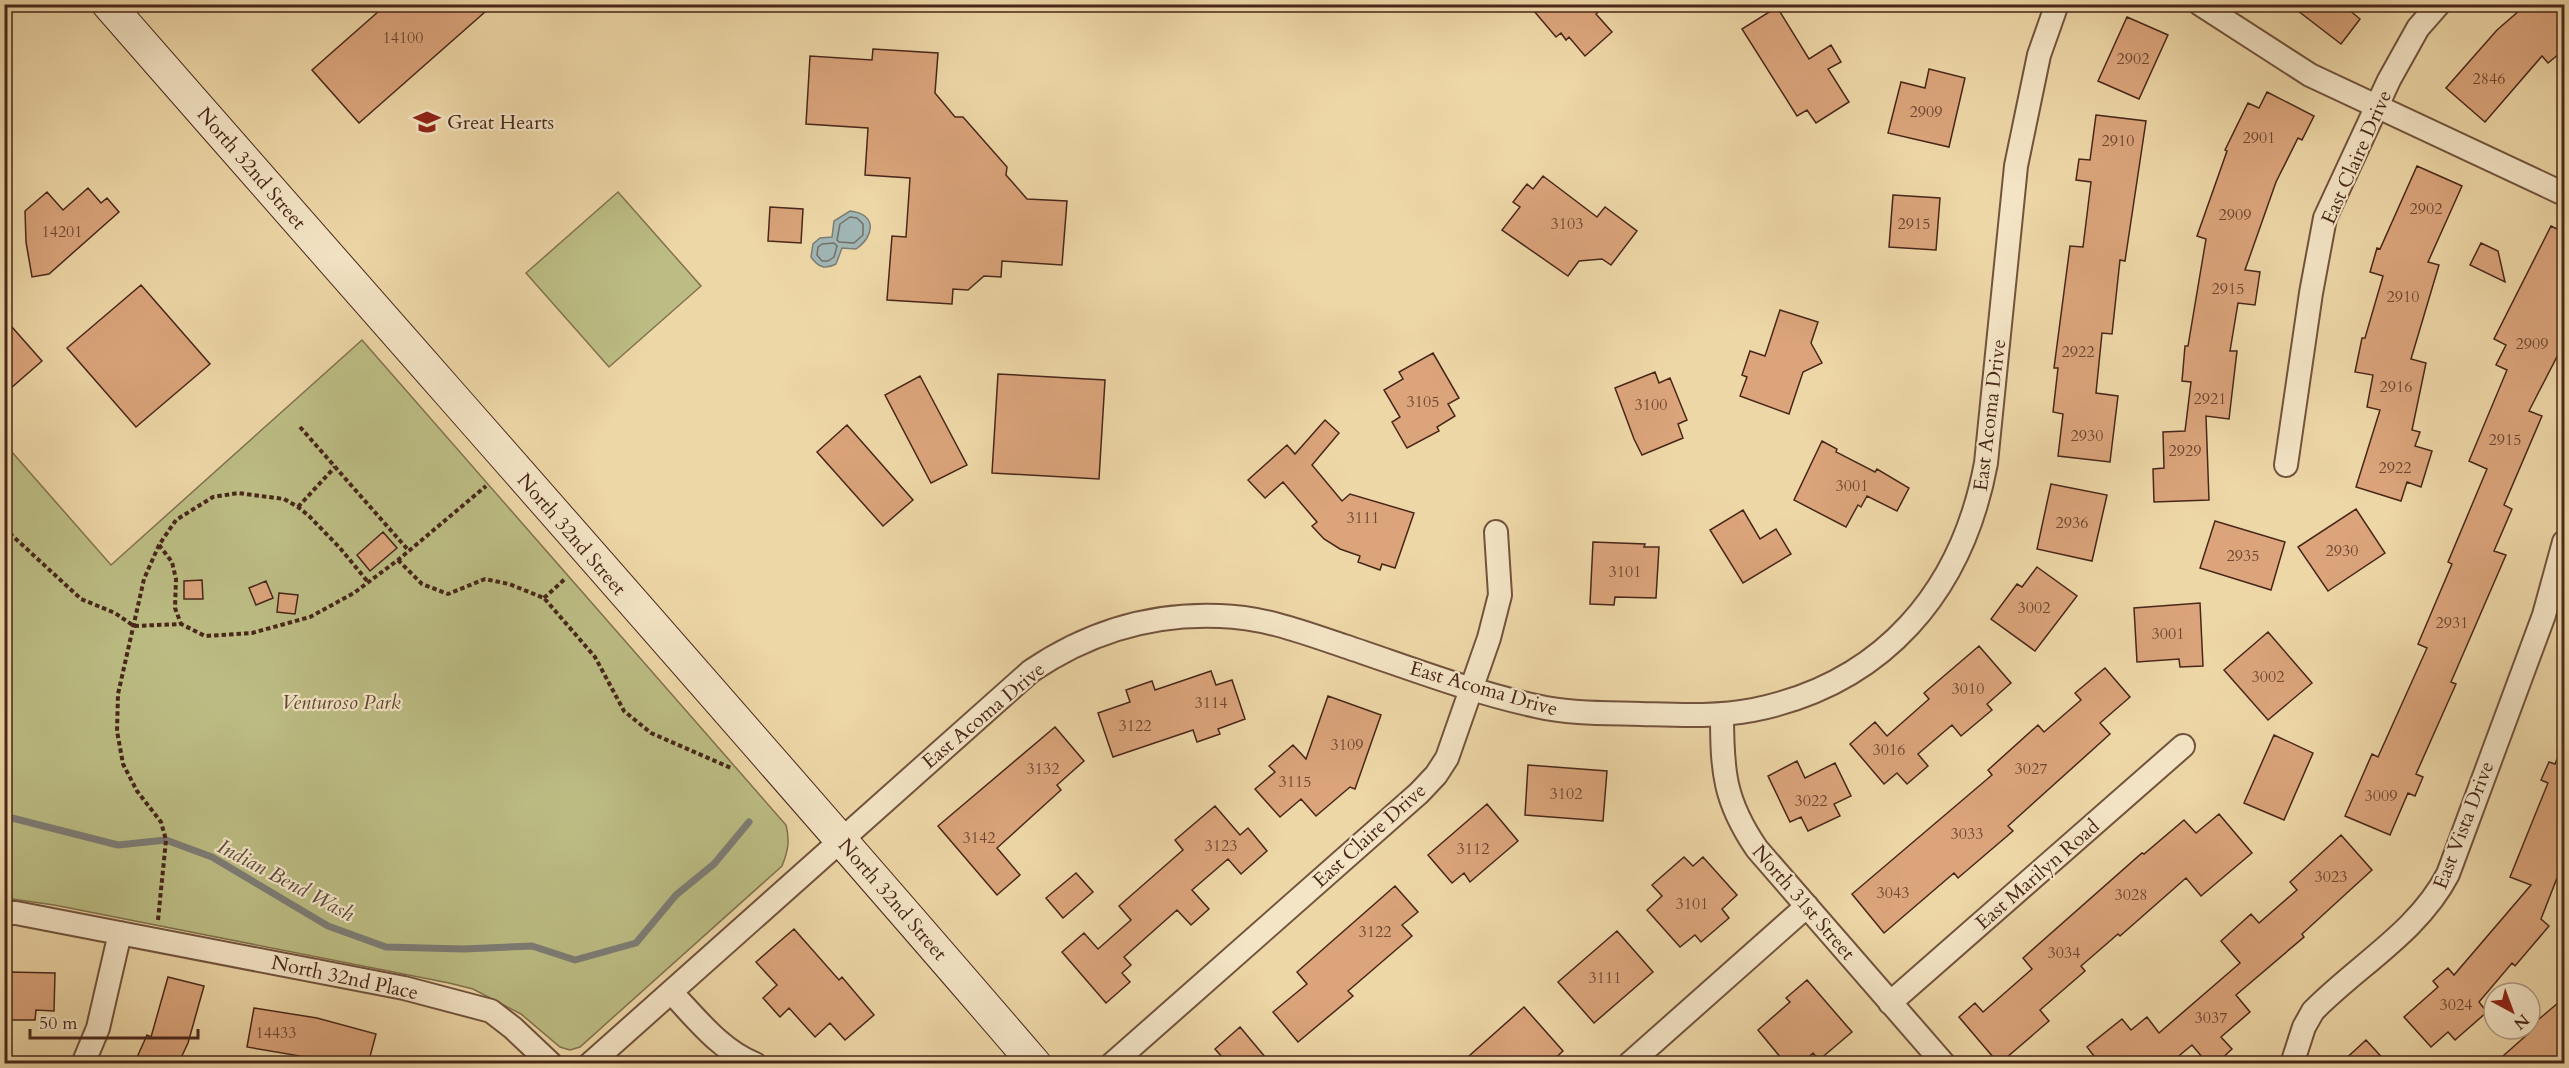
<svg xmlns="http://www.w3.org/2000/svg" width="2569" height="1068" font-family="Cardo,serif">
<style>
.green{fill:#bcbd84;stroke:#82724f;stroke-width:1.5}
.water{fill:#a0b6b4;stroke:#7d7d76;stroke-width:1.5}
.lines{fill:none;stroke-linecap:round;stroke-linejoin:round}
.shore{stroke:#746e67;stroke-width:1.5}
.stream{stroke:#7d7d76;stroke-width:7}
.building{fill:#dba47b;stroke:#48271a;stroke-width:1.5}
.street-casing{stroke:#72533d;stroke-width:26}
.secondary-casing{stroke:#48271a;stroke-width:34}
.path{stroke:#48271a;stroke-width:4;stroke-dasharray:4.5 3;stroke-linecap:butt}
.street{stroke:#f4e5c6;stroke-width:22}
.secondary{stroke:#f4e5c6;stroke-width:32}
.labels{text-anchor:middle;stroke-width:4.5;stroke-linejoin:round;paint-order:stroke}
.number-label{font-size:16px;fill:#6d4632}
.poi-label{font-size:20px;fill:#48271a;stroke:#f4e5c6;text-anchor:start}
.street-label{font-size:20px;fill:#48271a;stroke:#f4e5c6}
.park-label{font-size:20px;font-style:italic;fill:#5f452f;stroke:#f4e5c6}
.water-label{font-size:21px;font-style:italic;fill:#5e4b40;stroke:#f4e5c6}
</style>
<rect width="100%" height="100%" fill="#eed7a7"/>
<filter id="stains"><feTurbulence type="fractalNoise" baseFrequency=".00333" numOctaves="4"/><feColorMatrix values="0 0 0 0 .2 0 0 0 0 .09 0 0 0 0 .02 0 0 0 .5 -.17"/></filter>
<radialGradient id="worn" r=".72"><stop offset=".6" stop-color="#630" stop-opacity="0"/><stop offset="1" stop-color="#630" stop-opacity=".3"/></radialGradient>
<path class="green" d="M 618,192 L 701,286 L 609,367 L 526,273 Z
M 362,340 L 786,825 C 790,841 788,851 782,866 L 580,1047 L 570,1050 L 560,1047 L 521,1014 L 473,989 L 449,983 L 54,905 L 5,898 L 4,443 L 111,565 Z"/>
<path class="water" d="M 850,211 C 877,214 875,236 856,249 L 842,248 L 836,264 C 825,270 818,267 811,257 L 813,244 L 820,238 L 832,237 L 834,221 Z"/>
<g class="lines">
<path class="shore" d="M 850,217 L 857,218 L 863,224 L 863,235 L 854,243 L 839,242 L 837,240 L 840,224 Z
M 834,243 L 837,246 L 834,257 L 828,261 L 822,261 L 817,255 L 818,247 L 822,244 Z"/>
<path class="stream" d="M 4,816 L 118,845 L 166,840 L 212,857 L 328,926 L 386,947 L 463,949 L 532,946 L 575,960 L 636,943 L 676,895 L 714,864 L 749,822"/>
</g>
<path class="building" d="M 387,4 L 494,4 L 359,123 L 312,70 Z
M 1528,4 L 1607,4 L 1596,14 L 1612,32 L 1585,56 L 1569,37 L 1566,40 L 1561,33 L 1556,37 Z
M 2289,4 L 2342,4 L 2360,19 L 2341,44 Z
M 2527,4 L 2565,4 L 2565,49 L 2548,63 L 2542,56 L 2485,122 L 2446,88 L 2497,30 Z
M 1777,7 L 1809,59 L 1831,45 L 1841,62 L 1828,69 L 1849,102 L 1816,123 L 1807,110 L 1797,116 L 1742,29 Z
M 2127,17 L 2168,35 L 2139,99 L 2098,81 Z
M 873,49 L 938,53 L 935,93 L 955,117 L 963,117 L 1007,167 L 1006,175 L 1027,199 L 1067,201 L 1062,265 L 1002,261 L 1001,277 L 984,276 L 968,290 L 953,289 L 952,304 L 887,300 L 892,236 L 906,237 L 910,178 L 865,175 L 868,128 L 806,124 L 810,56 L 872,60 Z
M 1929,69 L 1965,78 L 1949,147 L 1888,133 L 1901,82 L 1925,88 Z
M 2267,92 L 2314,116 L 2302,140 L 2298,138 L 2276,182 L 2245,270 L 2260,272 L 2255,305 L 2238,303 L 2230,351 L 2237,351 L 2229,419 L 2206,416 L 2209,500 L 2154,502 L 2153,469 L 2164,468 L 2163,432 L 2185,431 L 2191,382 L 2182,381 L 2185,346 L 2188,346 L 2206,239 L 2197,236 L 2227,151 L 2225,150 L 2248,103 L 2259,108 Z
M 2096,115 L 2146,121 L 2125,261 L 2120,260 L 2112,334 L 2102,333 L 2096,393 L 2118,396 L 2110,462 L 2058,456 L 2063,414 L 2053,412 L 2058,368 L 2054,368 L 2070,246 L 2083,247 L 2091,182 L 2076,180 L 2079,159 L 2090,160 Z
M 2417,166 L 2462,186 L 2428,262 L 2439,265 L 2411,359 L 2426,363 L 2412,430 L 2420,432 L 2415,446 L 2432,451 L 2421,487 L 2407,482 L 2401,501 L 2356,487 L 2380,410 L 2367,407 L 2373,375 L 2355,372 L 2362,338 L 2365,338 L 2383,276 L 2370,272 L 2377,248 L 2380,249 Z
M 1543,176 L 1597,217 L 1605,207 L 1637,231 L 1611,265 L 1602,259 L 1579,261 L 1568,276 L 1502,230 L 1520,207 L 1513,202 L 1527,184 L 1533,189 Z
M 88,188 L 101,203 L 107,198 L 119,212 L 49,274 L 32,277 L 26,242 L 25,211 L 47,192 L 63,210 Z
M 1893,195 L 1940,198 L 1936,250 L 1889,247 Z
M 770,207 L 803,209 L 801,243 L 768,241 Z
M 2551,226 L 2565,233 L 2565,341 L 2529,411 L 2542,416 L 2504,505 L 2512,509 L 2494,551 L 2506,555 L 2451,682 L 2456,684 L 2416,774 L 2423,777 L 2415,796 L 2408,793 L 2390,835 L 2345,816 L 2372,754 L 2378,757 L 2427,648 L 2418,644 L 2452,564 L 2448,562 L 2487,469 L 2469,461 L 2507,370 L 2496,365 L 2506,345 L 2494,339 Z
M 2481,243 L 2498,251 L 2505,282 L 2470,265 Z
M 141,285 L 210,364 L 136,427 L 67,348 Z
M 1780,310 L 1818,322 L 1811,343 L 1822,363 L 1803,372 L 1789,414 L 1740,396 L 1747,377 L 1742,375 L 1750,351 L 1765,356 Z
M 4,318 L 42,361 L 4,394 Z
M 1433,353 L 1459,398 L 1448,404 L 1455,416 L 1437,427 L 1439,431 L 1407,448 L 1392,422 L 1400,417 L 1384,390 L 1403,379 L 1399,372 Z
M 1655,372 L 1659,383 L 1670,378 L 1687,420 L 1678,424 L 1683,438 L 1642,455 L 1634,439 L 1615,388 Z
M 998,374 L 1105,380 L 1099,479 L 992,473 Z
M 920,376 L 967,465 L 931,483 L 885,395 Z
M 1325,420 L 1339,433 L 1312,465 L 1342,501 L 1350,494 L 1414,513 L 1395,568 L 1382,564 L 1380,570 L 1358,562 L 1360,556 L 1340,549 L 1324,539 L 1312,526 L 1317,522 L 1283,482 L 1265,498 L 1248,480 L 1287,445 L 1295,454 Z
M 847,425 L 913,500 L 883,526 L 817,452 Z
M 1822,441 L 1837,449 L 1836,452 L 1875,472 L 1877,469 L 1909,488 L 1897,511 L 1867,496 L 1861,507 L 1858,505 L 1846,527 L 1794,500 Z
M 2051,484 L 2107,495 L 2092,561 L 2037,549 Z
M 2356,509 L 2385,553 L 2328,591 L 2298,547 Z
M 1743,510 L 1760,539 L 1776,529 L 1791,554 L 1743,583 L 1710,530 Z
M 2215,521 L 2285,542 L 2271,590 L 2200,568 Z
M 383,532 L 397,548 L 370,571 L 357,555 Z
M 1593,542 L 1645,544 L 1644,547 L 1659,547 L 1656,598 L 1615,597 L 1614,605 L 1590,604 Z
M 2037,567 L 2077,596 L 2035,651 L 1991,619 L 2017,584 L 2022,587 Z
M 202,580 L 203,599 L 184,599 L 184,581 Z
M 266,581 L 273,598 L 256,605 L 249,588 Z
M 279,593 L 298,595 L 295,614 L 277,612 Z
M 2200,603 L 2203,666 L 2180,667 L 2179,659 L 2137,662 L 2134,608 Z
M 2268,632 L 2312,683 L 2268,720 L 2224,670 Z
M 1979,646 L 2011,683 L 1987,704 L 1992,710 L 1961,736 L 1952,725 L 1918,754 L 1928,766 L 1907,784 L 1897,773 L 1884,784 L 1850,744 L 1875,722 L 1887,736 L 1929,699 L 1924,693 Z
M 2105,668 L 2130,697 L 2100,723 L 2110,734 L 2008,826 L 2013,831 L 1958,878 L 1954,873 L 1884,933 L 1852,894 L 1992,775 L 1988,770 L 2038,725 L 2044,732 L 2081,700 L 2075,693 Z
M 1211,671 L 1216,685 L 1232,680 L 1245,719 L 1218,729 L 1220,734 L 1197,742 L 1193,730 L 1113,757 L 1098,713 L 1130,702 L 1126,690 L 1152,681 L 1155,690 Z
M 1328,696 L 1381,715 L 1355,789 L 1350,787 L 1316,816 L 1301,799 L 1280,817 L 1255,789 L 1275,772 L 1269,766 L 1293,745 L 1306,759 Z
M 1055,727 L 1084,761 L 1057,785 L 1061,790 L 997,848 L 1020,875 L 997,895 L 938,826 Z
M 2274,735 L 2313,753 L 2284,820 L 2244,803 Z
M 2564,743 L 2565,875 L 2559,873 L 2541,919 L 2549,926 L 2515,966 L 2512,963 L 2479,1002 L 2487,1012 L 2455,1040 L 2448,1032 L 2431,1047 L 2404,1017 L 2438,987 L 2433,981 L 2448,968 L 2454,975 L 2531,885 L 2510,877 L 2548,783 L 2541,780 L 2549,762 L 2555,764 Z
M 1797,761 L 1805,778 L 1835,763 L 1851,796 L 1834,804 L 1840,816 L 1808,831 L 1801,817 L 1790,822 L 1768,776 Z
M 1528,765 L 1607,771 L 1603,821 L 1525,815 Z
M 1487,804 L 1518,841 L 1470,882 L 1464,873 L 1452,883 L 1428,855 Z
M 1215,806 L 1240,835 L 1248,828 L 1267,851 L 1241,874 L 1228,859 L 1192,890 L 1209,909 L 1191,925 L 1177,910 L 1124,957 L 1131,965 L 1122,973 L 1130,982 L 1106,1003 L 1062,952 L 1084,933 L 1098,949 L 1131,920 L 1119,906 L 1183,850 L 1175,840 Z
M 2219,814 L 2252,853 L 2201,896 L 2186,878 L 2120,936 L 2118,934 L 2081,966 L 2085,971 L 2040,1010 L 2049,1021 L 1999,1064 L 1959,1017 L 1975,1003 L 1983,1012 L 2032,969 L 2023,958 L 2142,853 L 2144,854 L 2184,820 L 2196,833 Z
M 2341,835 L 2372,870 L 2302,934 L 2304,937 L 2236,995 L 2250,1012 L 2221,1037 L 2232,1049 L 2216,1064 L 2208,1064 L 2192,1045 L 2169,1064 L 2100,1064 L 2087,1047 L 2122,1019 L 2131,1030 L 2147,1017 L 2159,1033 L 2240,963 L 2221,941 L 2251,914 L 2259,923 L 2297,890 L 2290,882 Z
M 1684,857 L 1693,866 L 1703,857 L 1737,895 L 1722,909 L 1729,918 L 1701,942 L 1695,935 L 1680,947 L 1647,910 L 1662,896 L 1652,885 Z
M 1076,873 L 1093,892 L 1063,918 L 1046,898 Z
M 1395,886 L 1418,912 L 1402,925 L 1412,936 L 1348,991 L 1353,996 L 1298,1042 L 1273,1012 L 1307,984 L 1297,972 Z
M 794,929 L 839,980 L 842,977 L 874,1015 L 845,1040 L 830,1023 L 815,1037 L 789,1008 L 780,1017 L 763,998 L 777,985 L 756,962 Z
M 1617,931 L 1653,972 L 1594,1023 L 1558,982 Z
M 9,972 L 55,973 L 54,1011 L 36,1010 L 35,1020 L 7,1020 Z
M 168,977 L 204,986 L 188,1043 L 178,1064 L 134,1064 L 147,1035 L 151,1037 Z
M 1807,980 L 1852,1032 L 1819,1060 L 1813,1053 L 1801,1064 L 1786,1064 L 1758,1030 L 1790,1002 L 1786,998 Z
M 2565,997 L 2565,1064 L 2494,1064 L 2529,1033 L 2526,1030 Z
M 1524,1007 L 1563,1051 L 1549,1064 L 1460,1064 Z
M 254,1008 L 317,1018 L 376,1034 L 368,1064 L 319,1064 L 305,1060 L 306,1057 L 247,1047 Z
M 1240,1027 L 1271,1064 L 1228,1064 L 1215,1049 Z
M 2366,1040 L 2388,1064 L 2340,1064 Z"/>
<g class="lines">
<defs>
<path id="street" d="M 2200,4 L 2310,75 L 2564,194
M 2286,465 L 2311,293 L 2325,218 L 2389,80 L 2418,28 L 2439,4
M 1722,714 C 1722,771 1724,801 1757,849 L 1944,1064
M 4,913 L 16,913 L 404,988 L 491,1011 L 513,1028 L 551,1064
M 671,992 C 696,1018 720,1050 755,1064
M 1890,1003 L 2183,746
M 83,1064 L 98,1028 L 120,933
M 590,1064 L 1031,671 C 1087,633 1151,613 1220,616 C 1263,617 1303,632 1344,646 C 1407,667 1471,692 1536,706 C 1570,714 1606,713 1641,714 C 1679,715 1716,717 1753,710 C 1883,684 1962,592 1986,463 L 2016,166 L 2039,55 L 2057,4
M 1112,1064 L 1419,793 L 1436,775 L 1447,758 L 1489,638 L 1500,595 L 1496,532
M 1629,1064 L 1807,906
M 2292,1064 L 2304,1027 L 2313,1011 C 2358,965 2418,932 2448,874 L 2544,615 L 2564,542"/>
<path id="secondary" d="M 108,4 C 417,358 729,708 1035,1064"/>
</defs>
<use href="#street" class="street-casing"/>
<use href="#secondary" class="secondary-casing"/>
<path class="path" d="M 300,427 L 409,551
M 298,507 L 335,467
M 4,528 L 81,599 L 115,613 L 134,626 L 181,624 L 205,636 L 252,633 L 310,617 L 354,593 L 398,560 L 486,486
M 159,545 L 172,562 L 176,579 L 175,608 L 181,624
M 398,560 L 422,584 L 448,594 L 485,579 L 509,584 L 544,598 L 595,657 L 624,711 L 651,733 L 731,768
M 544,598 L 566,578
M 158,920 L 166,840 L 161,822 L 137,791 L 123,764 L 117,731 L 118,694 L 144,579 L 159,545 L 176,520 L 213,497 L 238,493 L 284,499 L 298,507 L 309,516 L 340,548 L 368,582"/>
<use href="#street" class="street"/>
<use href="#secondary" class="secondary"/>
</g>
<defs>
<symbol id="school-bare" viewBox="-9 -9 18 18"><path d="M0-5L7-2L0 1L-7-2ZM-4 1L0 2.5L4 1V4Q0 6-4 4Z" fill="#8f2418" stroke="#f4e5c6" stroke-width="2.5" paint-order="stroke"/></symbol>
</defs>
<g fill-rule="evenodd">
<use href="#school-bare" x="408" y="103" width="38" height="38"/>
</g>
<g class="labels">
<g class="number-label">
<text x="403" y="43">14100</text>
<text x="2133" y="64">2902</text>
<text x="2489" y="84">2846</text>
<text x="1926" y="117">2909</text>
<text x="2259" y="143">2901</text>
<text x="2118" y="146">2910</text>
<text x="2426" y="214">2902</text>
<text x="2235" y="220">2909</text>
<text x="1567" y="229">3103</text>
<text x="1914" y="229">2915</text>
<text x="62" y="237">14201</text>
<text x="2228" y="294">2915</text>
<text x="2403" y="302">2910</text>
<text x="2532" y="349">2909</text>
<text x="2078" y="357">2922</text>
<text x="2396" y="392">2916</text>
<text x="2210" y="404">2921</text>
<text x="1423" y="407">3105</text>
<text x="1651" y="410">3100</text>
<text x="2087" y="441">2930</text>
<text x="2505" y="445">2915</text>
<text x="2185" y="456">2929</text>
<text x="2395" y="473">2922</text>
<text x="1852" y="491">3001</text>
<text x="1363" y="523">3111</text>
<text x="2072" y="528">2936</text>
<text x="2342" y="556">2930</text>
<text x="2243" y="561">2935</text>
<text x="1625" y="577">3101</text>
<text x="2034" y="613">3002</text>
<text x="2452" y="628">2931</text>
<text x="2168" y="639">3001</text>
<text x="2268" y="682">3002</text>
<text x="1968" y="694">3010</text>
<text x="1211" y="708">3114</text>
<text x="1135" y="731">3122</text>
<text x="1347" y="750">3109</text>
<text x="1889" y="755">3016</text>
<text x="1043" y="774">3132</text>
<text x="2031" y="774">3027</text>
<text x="1295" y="787">3115</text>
<text x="1566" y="799">3102</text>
<text x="2381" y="801">3009</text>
<text x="1811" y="806">3022</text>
<text x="1967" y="839">3033</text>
<text x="979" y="843">3142</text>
<text x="1221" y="851">3123</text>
<text x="1473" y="854">3112</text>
<text x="2331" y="882">3023</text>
<text x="1893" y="898">3043</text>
<text x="2131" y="900">3028</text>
<text x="1692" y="909">3101</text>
<text x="1375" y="937">3122</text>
<text x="2064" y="958">3034</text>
<text x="1605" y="983">3111</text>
<text x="2456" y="1010">3024</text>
<text x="2211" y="1023">3037</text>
<text x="276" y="1038">14433</text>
</g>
<g class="poi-label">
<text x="447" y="129">Great Hearts</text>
</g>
<g class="street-label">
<text transform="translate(2356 157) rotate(-66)" y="7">East Claire Drive</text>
<text transform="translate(252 168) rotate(49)" y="7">North 32nd Street</text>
<text transform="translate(1989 415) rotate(-83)" y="7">East Acoma Drive</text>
<text transform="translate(572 534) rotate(49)" y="7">North 32nd Street</text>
<text transform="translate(1484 688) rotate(16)" y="7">East Acoma Drive</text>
<text transform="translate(983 715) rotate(-40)" y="7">East Acoma Drive</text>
<text transform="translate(2463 825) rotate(-69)" y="7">East Vista Drive</text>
<text transform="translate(1369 835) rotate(-42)" y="7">East Claire Drive</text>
<text transform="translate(2037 874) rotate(-41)" y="7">East Marilyn Road</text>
<text transform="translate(893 899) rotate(49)" y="7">North 32nd Street</text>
<text transform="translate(1804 902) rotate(49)" y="7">North 31st Street</text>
<text transform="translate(345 977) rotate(12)" y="7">North 32nd Place</text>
</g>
<g class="park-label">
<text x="341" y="709">Venturoso Park</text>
</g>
<g class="water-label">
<text transform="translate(286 880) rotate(28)" y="7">Indian Bend Wash</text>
</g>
</g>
<rect width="2569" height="1068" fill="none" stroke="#eed7a7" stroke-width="24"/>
<rect x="6" y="6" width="2557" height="1056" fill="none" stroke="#48271a" stroke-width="3"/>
<rect x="12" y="12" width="2545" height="1044" fill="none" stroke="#48271a" stroke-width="1.5"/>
<g transform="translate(2512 1011) rotate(139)"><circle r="28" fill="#f4e5c6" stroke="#af9981" stroke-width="1.5"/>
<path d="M0-4.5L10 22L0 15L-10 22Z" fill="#8f2418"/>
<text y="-9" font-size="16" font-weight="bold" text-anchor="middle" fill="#48271a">N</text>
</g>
<path d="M30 1029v9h168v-9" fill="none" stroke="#48271a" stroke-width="3"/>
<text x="39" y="1029" font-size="18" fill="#48271a" stroke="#f4e5c6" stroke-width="4.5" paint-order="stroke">50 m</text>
<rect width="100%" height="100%" filter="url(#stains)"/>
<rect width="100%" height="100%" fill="url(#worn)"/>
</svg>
